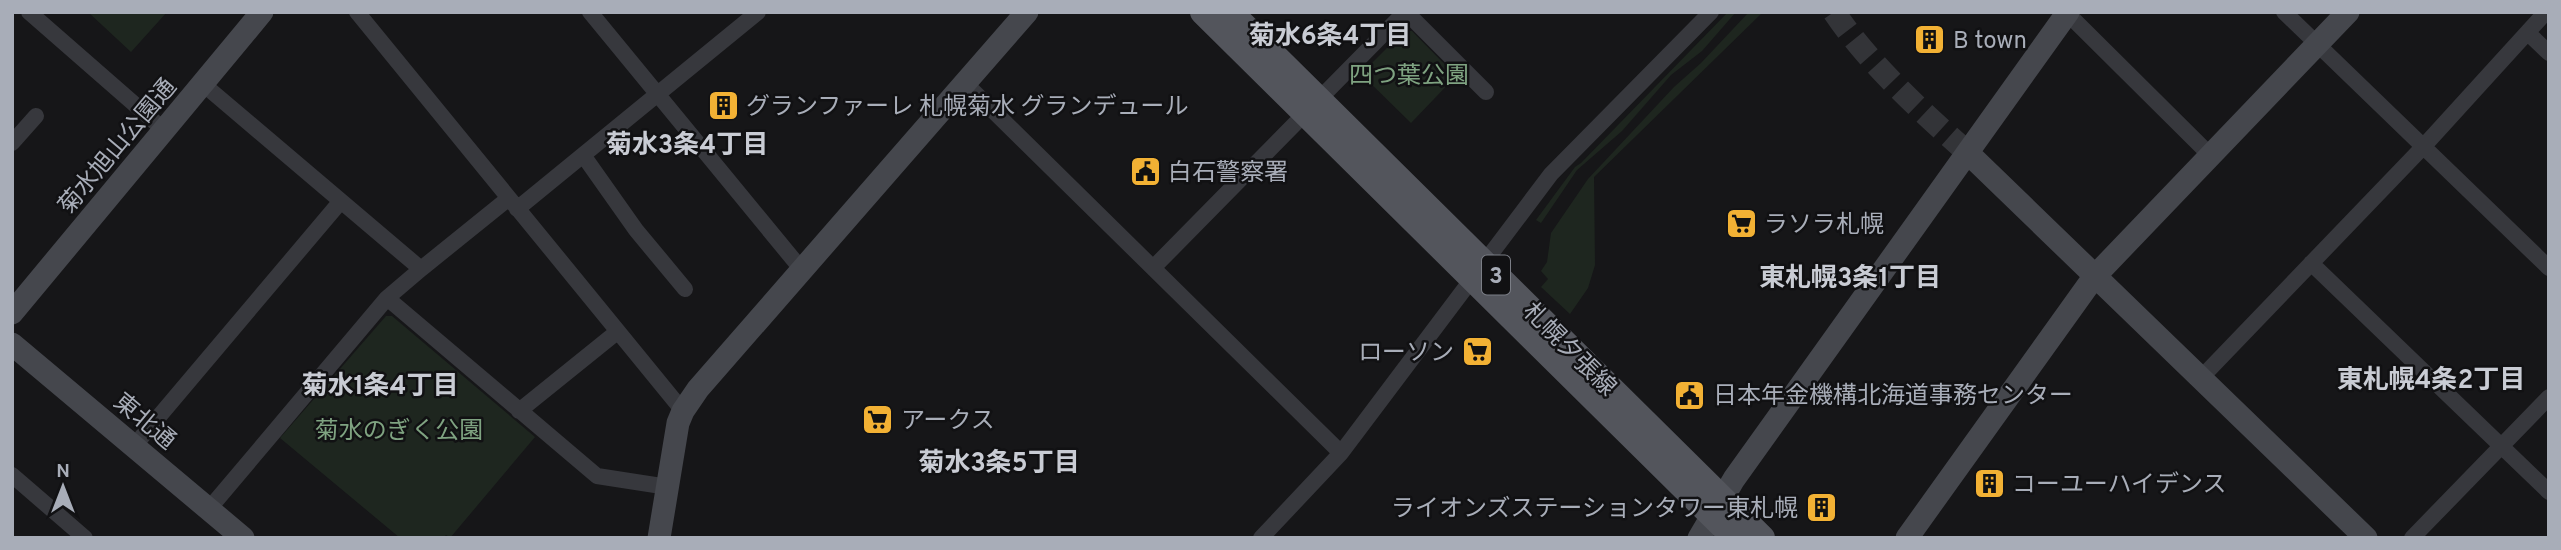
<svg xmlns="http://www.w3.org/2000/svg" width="2561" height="550" font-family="Overpass,'Noto Sans JP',sans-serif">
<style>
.green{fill:#1e261f}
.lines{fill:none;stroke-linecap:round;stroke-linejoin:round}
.secondary-tunnel{stroke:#333438;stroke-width:23;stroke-dasharray:23 11;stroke-linecap:butt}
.street{stroke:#37383d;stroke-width:16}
.secondary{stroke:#45474d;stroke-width:23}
.primary{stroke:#53555c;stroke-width:26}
.labels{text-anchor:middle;stroke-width:5;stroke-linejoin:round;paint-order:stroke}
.shield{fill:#111113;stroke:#7b7e86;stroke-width:2}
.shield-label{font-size:23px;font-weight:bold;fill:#a8adb8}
.poi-label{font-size:24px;fill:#a8adb8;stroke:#111113;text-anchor:start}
.park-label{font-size:24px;fill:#7fa381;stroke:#111113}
.street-label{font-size:24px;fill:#a8adb8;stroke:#111113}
.neighbourhood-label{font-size:26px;font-weight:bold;fill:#c9ccd4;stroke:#111113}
</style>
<rect width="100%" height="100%" fill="#161618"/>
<path class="green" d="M 88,12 L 167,12 L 131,52 Z
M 1728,12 L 1736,12 L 1702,51 L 1671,75 L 1622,131 L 1577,170 L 1541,223 L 1536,220 L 1575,167 L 1581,163 Z
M 1749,12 L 1763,12 L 1594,177 L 1595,265 L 1588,288 L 1570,314 L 1541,287 L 1548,279 L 1541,271 L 1547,262 L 1551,233 L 1588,179 L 1674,87 L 1701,63 Z
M 1404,31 L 1412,31 L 1456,76 L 1411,123 L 1361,74 Z
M 386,316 L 392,316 L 535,437 L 450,538 L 446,535 L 443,538 L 400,538 L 280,438 Z"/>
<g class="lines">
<path class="secondary-tunnel" d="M 1834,12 C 1870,65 1920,110 1968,153"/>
<path class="street" d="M 29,12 L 164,130
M 357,12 L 683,411
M 590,12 L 802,270
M 1406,12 L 1486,92
M 2284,12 L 2549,268
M 2067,13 L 2210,155
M 2528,33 L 2549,53
M 965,83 L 1341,453
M 203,84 L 421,269 L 509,198
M 12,143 L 36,116
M 583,155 L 636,230 L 685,289
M 517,209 L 758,12
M 2311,263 L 2549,492
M 1153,268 L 1400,17 L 1402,12
M 387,298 L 597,476 L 668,487
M 2200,379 L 2423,147 L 2546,12
M 519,411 L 617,332
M 134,446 L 341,201
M 12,475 L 85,538
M 209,509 L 387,298 L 421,269
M 1261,538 L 1341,453 L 1551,174 L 1711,12
M 2412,538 L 2549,397"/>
<path class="secondary" d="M 1968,153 L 2366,538
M 12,313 L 262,12
M 12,344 L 243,538
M 659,538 L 678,423 L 683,411 L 698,389 L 1027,12
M 1699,538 L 1734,479 L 2068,12
M 1907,538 L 2094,277 L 2348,12"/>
<path class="primary" d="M 1203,12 L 1735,538
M 1230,12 L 1762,538"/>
</g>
<defs>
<symbol id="building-square" viewBox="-11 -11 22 22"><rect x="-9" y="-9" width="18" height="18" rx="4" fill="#f2b134" stroke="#111113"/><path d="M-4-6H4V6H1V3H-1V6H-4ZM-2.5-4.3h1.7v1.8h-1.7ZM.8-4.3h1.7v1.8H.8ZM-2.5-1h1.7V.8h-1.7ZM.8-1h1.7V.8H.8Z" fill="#111"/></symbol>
<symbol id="civic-square" viewBox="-11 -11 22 22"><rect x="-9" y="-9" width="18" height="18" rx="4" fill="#f2b134" stroke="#111113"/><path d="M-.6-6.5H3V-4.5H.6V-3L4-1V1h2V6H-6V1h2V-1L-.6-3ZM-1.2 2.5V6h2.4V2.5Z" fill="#111"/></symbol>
<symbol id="supermarket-square" viewBox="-11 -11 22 22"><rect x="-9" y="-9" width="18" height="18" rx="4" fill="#f2b134" stroke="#111113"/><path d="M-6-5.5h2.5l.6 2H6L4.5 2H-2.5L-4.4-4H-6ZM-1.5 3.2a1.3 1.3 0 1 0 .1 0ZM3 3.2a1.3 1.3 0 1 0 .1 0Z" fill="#111"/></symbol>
</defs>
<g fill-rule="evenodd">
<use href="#building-square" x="1912" y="22" width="35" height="35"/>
<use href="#building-square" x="706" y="88" width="35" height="35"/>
<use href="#civic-square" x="1128" y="154" width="35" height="35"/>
<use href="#supermarket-square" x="1724" y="206" width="35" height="35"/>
<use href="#supermarket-square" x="1460" y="334" width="35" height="35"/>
<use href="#civic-square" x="1672" y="378" width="35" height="35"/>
<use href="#supermarket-square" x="860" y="402" width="35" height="35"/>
<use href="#building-square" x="1972" y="466" width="35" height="35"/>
<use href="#building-square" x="1804" y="490" width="35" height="35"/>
</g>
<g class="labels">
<rect class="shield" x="1482" y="255.5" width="28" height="39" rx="5"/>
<g class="shield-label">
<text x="1496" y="283">3</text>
</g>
<g class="poi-label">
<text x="1953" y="48">B town</text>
<text x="746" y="114">グランファーレ 札幌菊水 グランデュール</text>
<text x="1168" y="180">白石警察署</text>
<text x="1764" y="232">ラソラ札幌</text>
<text x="1454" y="360" text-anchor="end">ローソン</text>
<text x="1713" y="403">日本年金機構北海道事務センター</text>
<text x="901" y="428">アークス</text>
<text x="2012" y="492">コーユーハイデンス</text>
<text x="1798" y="516" text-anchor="end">ライオンズステーションタワー東札幌</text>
</g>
<g class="park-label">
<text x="1409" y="83">四つ葉公園</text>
<text x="399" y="438">菊水のぎく公園</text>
</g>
<g class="street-label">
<text transform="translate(117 146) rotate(-50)" y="8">菊水旭山公園通</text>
<text transform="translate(1570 349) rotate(45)" y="8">札幌夕張線</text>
<text transform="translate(145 421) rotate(40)" y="8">東北通</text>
</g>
<g class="neighbourhood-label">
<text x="1330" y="44">菊水6条4丁目</text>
<text x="687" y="153">菊水3条4丁目</text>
<text x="1850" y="286">東札幌3条1丁目</text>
<text x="2431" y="388">東札幌4条2丁目</text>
<text x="380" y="394">菊水1条4丁目</text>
<text x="999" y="471">菊水3条5丁目</text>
</g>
</g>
<rect width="2561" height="550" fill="none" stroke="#a8adb8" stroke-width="28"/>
<g transform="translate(63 487)" stroke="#111113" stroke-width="5" paint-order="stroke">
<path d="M0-5L12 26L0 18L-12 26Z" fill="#a8adb8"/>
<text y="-10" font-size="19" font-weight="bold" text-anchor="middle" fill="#a8adb8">N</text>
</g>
</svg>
